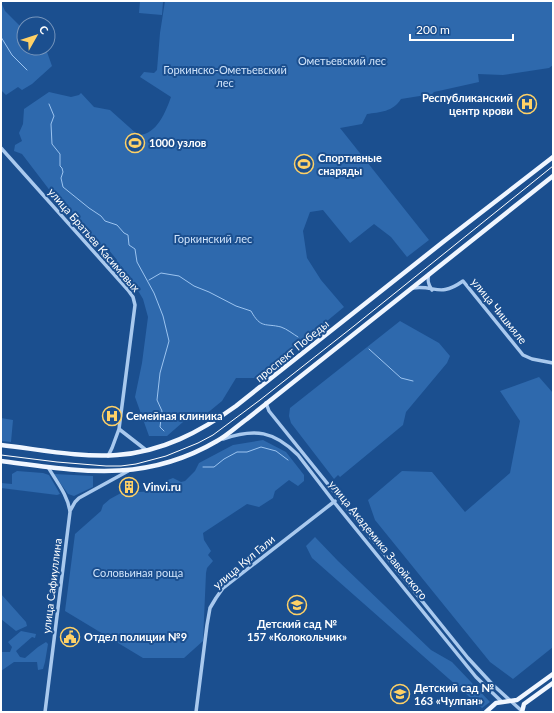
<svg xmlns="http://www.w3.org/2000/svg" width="554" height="713" font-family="Lato,sans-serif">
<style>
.green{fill:#2e69ad}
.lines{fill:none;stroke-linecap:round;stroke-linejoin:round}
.stream{stroke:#9cc4f0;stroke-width:1}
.minor{stroke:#a9c9ee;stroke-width:3.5}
.major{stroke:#f0f6ff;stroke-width:4.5}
.tram{stroke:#fff;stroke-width:1}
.labels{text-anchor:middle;stroke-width:4;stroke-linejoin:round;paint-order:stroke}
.park-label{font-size:11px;fill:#cfe3fa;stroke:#1b4f8f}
.poi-label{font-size:11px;font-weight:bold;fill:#fff;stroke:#1b4f8f;text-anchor:start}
.street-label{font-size:11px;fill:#fff;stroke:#1b4f8f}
</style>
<rect width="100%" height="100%" fill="#1b4f8f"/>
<path class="green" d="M 140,1 L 163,2 L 162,15 L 139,13 Z
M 165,1 L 553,1 L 553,65 L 549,68 L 503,75 L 478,74 L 479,82 L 434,92 L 429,97 L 426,95 L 401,99 C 393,112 380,112 367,114 L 362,124 L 340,128 L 429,240 L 407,257 L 391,237 L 374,224 L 350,243 L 323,210 L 310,212 L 303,231 L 307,258 L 321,280 L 344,307 L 258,378 L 236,378 L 222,401 L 200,419 L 183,422 L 167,436 L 149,436 L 135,397 L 142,363 L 148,317 L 143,299 L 131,279 L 124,276 L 121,272 L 122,266 L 117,269 L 114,265 L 117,260 L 108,249 L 104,249 L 64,209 L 22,154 L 14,151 L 15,145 L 22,141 L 19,133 L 23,124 L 24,109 L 49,92 L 71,97 L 79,95 L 81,93 L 94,107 L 110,110 L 138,135 C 157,135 166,111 171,97 L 140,77 L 144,72 L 154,73 L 157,70 L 160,33 Z
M 1,2 L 5,11 L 24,30 L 24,48 L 38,48 L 47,52 L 52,66 L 32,84 L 22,90 L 18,87 L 6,95 L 1,90 Z
M 400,321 L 439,343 L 450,356 L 447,363 L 406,412 L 403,425 L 340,477 L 338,475 L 334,479 L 291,423 L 289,416 L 290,408 Z
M 539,377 L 553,393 L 553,647 L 513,679 L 490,662 L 375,520 L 368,500 L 402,471 L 432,472 L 465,512 L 510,473 L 520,421 L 500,391 Z
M 1,418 L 13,420 L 11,442 L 1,441 Z
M 263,440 L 286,452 L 304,475 L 304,481 L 298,486 L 289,480 L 275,491 L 273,498 L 259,507 L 247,504 L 203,533 L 204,540 L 211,551 L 208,555 L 213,561 L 207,568 L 206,573 L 203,641 L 184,658 L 143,658 L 65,611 L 75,534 L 101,511 L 103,505 L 110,499 L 121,493 L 156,491 L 168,480 L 173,478 L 181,482 L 185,481 L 195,471 L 199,463 L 233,445 Z
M 17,471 L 43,473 L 49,475 L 60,494 L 57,495 L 1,488 L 1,483 L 12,484 L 12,474 Z
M 54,474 L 93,476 L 93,487 L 74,496 L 68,494 Z
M 315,537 L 338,561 L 431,650 L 452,662 L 490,702 L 482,708 L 312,558 L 306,546 Z
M 1,594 L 26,622 L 27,626 L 16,631 L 1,619 Z
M 21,631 L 36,634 L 35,638 L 32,637 L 16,651 L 20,657 L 25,658 L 38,647 L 46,642 L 48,644 L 45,662 L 43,669 L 38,670 L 37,662 L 14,662 L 1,671 L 1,652 L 10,652 L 12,647 L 8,642 Z"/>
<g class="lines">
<path class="stream" d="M 1,37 L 12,55 L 27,70
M 49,104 L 54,116 L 51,124 L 52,144 L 60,154 L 60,166 L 62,168 L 63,172 L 61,178 L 63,187 L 89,208 L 101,216 L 105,221 L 117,225 L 124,233 L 128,235 L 129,245 L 135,249 L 137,262 L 154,293 L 163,316 L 169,341 L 160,373 L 157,400 L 162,411 L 160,427 L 164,431
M 149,280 L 161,273 L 179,276 L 194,286 L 209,292 L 236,306 L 251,311 C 261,329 265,323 281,327 C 287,329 293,334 298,337
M 369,349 L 401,378 L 413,381
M 203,467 L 214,467 L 224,459 L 237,452 L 247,452 L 261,447 L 276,451 L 288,460"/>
<path class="minor" d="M 1,148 L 128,290 L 133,297 L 135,305 L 119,429 L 112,448 L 108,456
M 429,274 C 427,280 428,284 432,290
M 413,288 C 436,285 439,298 463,281 L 523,355 L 532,359 L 553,363
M 266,403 L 269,411 L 468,658 L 493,685 L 523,712
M 119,429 L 146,450
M 223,439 C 255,428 274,431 298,455 L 334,502 L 476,677 L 502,702
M 70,511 L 75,502 L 79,498 L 130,470
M 45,712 L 70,512 C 68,495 56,481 48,467
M 196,712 L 207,625 L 210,608 L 216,598 L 223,588 L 335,501"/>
<path class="major" d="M 1,445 C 37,449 81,458 117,455 C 162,452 200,432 236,406 L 443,242 L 553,157
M 1,461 C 80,471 144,484 217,441 C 228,435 237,426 247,419 L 553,176
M 486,712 L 496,703 L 517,700 L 553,674
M 522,712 L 524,704 L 553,683"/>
<path class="tram" d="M 1,455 L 57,462 L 106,466 L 121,466 L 136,464 L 166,456 L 198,443 L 213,435 L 260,400 L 354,326 L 553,166"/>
</g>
<defs>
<symbol id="hospital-ring" viewBox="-11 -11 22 22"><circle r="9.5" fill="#1b4f8f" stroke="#ffd166" stroke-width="1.5"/><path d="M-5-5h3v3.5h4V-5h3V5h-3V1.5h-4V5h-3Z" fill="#ffd166"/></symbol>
<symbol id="stadium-ring" viewBox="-11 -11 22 22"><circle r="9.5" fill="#1b4f8f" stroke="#ffd166" stroke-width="1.5"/><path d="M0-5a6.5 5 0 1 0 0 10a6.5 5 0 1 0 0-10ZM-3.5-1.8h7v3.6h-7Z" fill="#ffd166"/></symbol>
<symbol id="building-ring" viewBox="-11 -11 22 22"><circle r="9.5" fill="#1b4f8f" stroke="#ffd166" stroke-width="1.5"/><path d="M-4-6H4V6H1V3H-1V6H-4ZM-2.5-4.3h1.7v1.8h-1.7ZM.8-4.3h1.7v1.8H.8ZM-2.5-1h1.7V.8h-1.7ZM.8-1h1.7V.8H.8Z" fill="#ffd166"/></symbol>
<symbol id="school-ring" viewBox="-11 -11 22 22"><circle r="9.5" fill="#1b4f8f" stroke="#ffd166" stroke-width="1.5"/><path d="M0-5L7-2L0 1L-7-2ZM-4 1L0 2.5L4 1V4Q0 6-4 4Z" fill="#ffd166"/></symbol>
<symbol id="civic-ring" viewBox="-11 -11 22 22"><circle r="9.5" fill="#1b4f8f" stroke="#ffd166" stroke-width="1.5"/><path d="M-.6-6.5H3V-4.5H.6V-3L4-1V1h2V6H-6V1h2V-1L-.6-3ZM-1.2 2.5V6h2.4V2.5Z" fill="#ffd166"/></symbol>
</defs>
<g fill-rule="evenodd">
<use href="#hospital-ring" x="516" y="93" width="22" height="22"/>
<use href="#stadium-ring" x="124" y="132" width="22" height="22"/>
<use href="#stadium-ring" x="293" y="153" width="22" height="22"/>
<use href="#hospital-ring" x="101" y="405" width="22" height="22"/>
<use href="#building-ring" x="118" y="476" width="22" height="22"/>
<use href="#school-ring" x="286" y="594" width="22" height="22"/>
<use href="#civic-ring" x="59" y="626" width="22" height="22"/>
<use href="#school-ring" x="389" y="683" width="22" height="22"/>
</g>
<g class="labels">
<g class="park-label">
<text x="342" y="65">Ометьевский лес</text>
<text x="225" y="74">Горкинско-Ометьевский<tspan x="225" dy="13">лес</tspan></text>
<text x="213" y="243">Горкинский лес</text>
<text x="138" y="577">Соловьиная роща</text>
</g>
<g class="poi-label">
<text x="513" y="102" text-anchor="end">Республиканский<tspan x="513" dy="13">центр крови</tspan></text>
<text x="149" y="147">1000 узлов</text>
<text x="318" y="162">Спортивные<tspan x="318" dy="13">снаряды</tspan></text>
<text x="126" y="420">Семейная клиника</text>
<text x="143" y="491">Vinvi.ru</text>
<text x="297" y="628" text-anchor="middle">Детский сад №<tspan x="297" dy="13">157 «Колокольчик»</tspan></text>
<text x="84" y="641">Отдел полиции №9</text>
<text x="414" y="692">Детский сад №<tspan x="414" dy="13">163 «Чулпан»</tspan></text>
</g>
<g class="street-label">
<text transform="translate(94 240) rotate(49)" y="4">улица Братьев Касимовых</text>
<text transform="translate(499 311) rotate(51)" y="4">улица Чишмяле</text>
<text transform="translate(292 351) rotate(-39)" y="4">проспект Победы</text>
<text transform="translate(378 540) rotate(51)" y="4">улица Академика Завойского</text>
<text transform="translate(244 562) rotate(-40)" y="4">улица Кул Гали</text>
<text transform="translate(52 586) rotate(-83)" y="4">улица Сафиуллина</text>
</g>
</g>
<rect width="554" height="713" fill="none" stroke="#ffffff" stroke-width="4"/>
<g transform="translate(36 36) rotate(51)"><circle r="19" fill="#1b4f8f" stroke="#7695bc"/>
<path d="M0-3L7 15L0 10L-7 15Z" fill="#ffd166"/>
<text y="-6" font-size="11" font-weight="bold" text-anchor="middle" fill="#ffffff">С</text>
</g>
<path d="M410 34v6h103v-6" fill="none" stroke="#ffffff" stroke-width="2"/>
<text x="416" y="34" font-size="12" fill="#ffffff" stroke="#1b4f8f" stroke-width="3" paint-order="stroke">200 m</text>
</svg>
